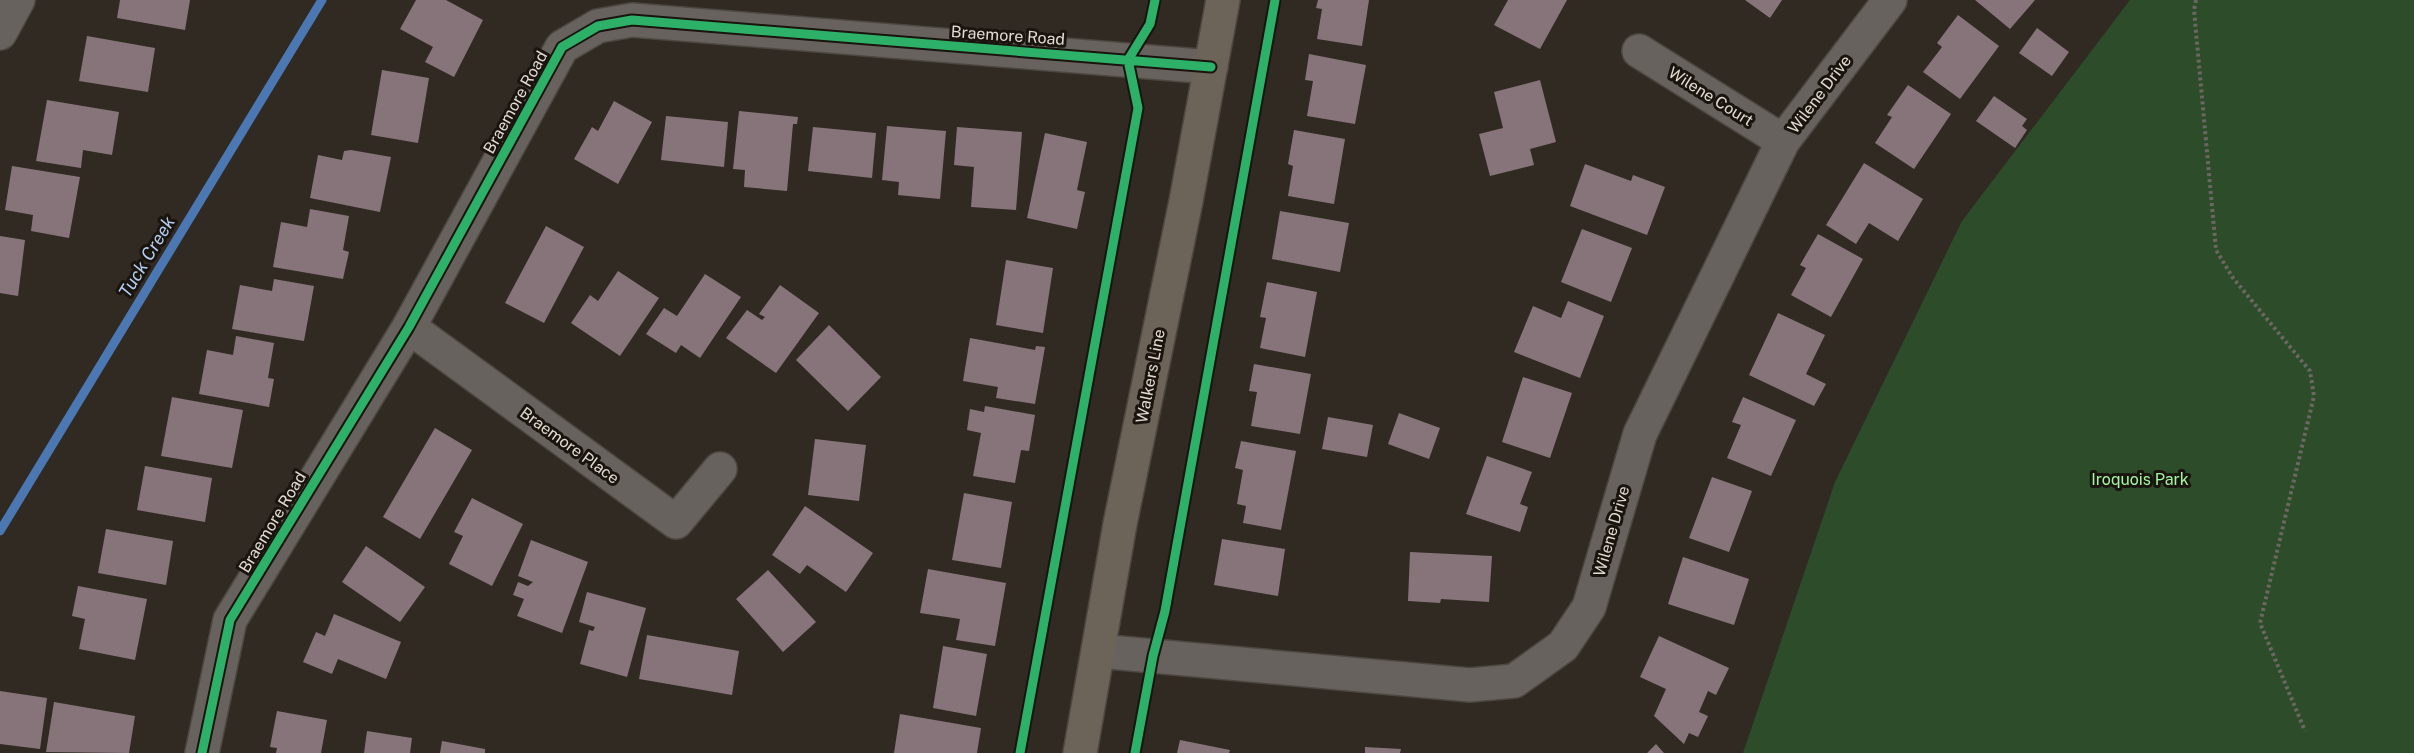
<svg xmlns="http://www.w3.org/2000/svg" width="2414" height="753" font-family="'Public Sans',sans-serif">
<style>
.green{fill:#2c4c2a}
.lines{fill:none;stroke-linecap:round;stroke-linejoin:round}
.stream{stroke:#4b78b2;stroke-width:9}
.building{fill:#87747a}
.minor-casing{stroke:#4c4740;stroke-width:36}
.major-casing{stroke:#4c4740;stroke-width:36}
.path{stroke:#6c6762;stroke-width:4;stroke-dasharray:3 3;stroke-linecap:butt}
.minor{stroke:#67625d;stroke-width:33}
.major{stroke:#6c6359;stroke-width:33}
.cycleway-casing{stroke:#1a140e;stroke-width:13}
.cycleway{stroke:#2db169;stroke-width:9}
.labels{text-anchor:middle;stroke-width:6;stroke-linejoin:round;paint-order:stroke}
.street-label{font-size:16px;fill:#e2dad1;stroke:#1a140e}
.park-label{font-size:16px;fill:#a1f7a1;stroke:#1a140e}
.water-label{font-size:18px;font-style:italic;fill:#b3cef1;stroke:#1a140e}
</style>
<rect width="100%" height="100%" fill="#312a23"/>
<path class="green" d="M 2130,0 L 2414,0 L 2414,753 L 1743,753 L 1835,482 L 1962,221 Z"/>
<g class="lines">
<path class="stream" d="M 0,531 L 322,0"/>
</g>
<path class="building" d="M 120,0 L 190,0 L 185,30 L 117,18 Z
M 416,0 L 446,0 L 483,20 L 454,77 L 425,62 L 433,47 L 400,29 Z
M 1318,0 L 1369,0 L 1362,46 L 1317,39 L 1322,9 L 1316,8 Z
M 1508,0 L 1567,0 L 1540,49 L 1494,25 Z
M 1745,0 L 1782,0 L 1770,18 Z
M 1975,0 L 2035,0 L 2010,29 Z
M 1958,15 L 1999,46 L 1960,99 L 1923,72 L 1942,47 L 1937,43 Z
M 2037,28 L 2069,52 L 2052,76 L 2019,53 Z
M 87,36 L 155,48 L 148,92 L 79,81 Z
M 1309,54 L 1366,65 L 1355,124 L 1307,116 L 1313,81 L 1305,80 Z
M 382,70 L 429,78 L 418,143 L 371,135 Z
M 1540,80 L 1556,142 L 1530,149 L 1534,165 L 1490,176 L 1479,134 L 1503,128 L 1494,92 Z
M 1908,85 L 1951,114 L 1914,169 L 1875,143 L 1892,117 L 1887,115 Z
M 1994,96 L 2027,119 L 2022,126 L 2027,130 L 2015,148 L 1976,121 Z
M 47,100 L 119,112 L 112,155 L 83,150 L 81,168 L 36,161 Z
M 614,101 L 652,122 L 618,184 L 574,159 L 592,127 L 598,131 Z
M 739,111 L 798,117 L 797,124 L 793,124 L 787,191 L 744,187 L 745,170 L 733,169 Z
M 666,116 L 728,122 L 724,167 L 661,160 Z
M 887,126 L 946,131 L 940,199 L 898,195 L 899,182 L 882,180 Z
M 813,127 L 876,133 L 872,178 L 808,171 Z
M 957,127 L 1022,132 L 1016,210 L 971,207 L 974,167 L 954,165 Z
M 1294,130 L 1345,139 L 1334,204 L 1288,196 L 1293,166 L 1288,164 Z
M 1045,133 L 1087,142 L 1077,190 L 1085,192 L 1077,229 L 1027,218 Z
M 351,150 L 391,157 L 380,212 L 310,198 L 318,155 L 342,160 L 344,151 Z
M 1864,163 L 1923,199 L 1898,241 L 1869,223 L 1856,244 L 1826,225 Z
M 1585,164 L 1631,181 L 1633,175 L 1665,187 L 1647,235 L 1570,206 Z
M 12,166 L 80,177 L 69,238 L 31,231 L 33,215 L 5,210 Z
M 310,209 L 349,216 L 343,250 L 349,252 L 343,279 L 273,267 L 281,222 L 307,227 Z
M 1280,211 L 1349,223 L 1340,272 L 1272,259 Z
M 546,226 L 584,247 L 544,323 L 505,303 Z
M 1582,229 L 1632,248 L 1611,302 L 1561,282 Z
M 1818,234 L 1863,259 L 1831,317 L 1791,295 L 1806,268 L 1800,265 Z
M 0,236 L 25,240 L 18,296 L 0,293 Z
M 1006,260 L 1053,268 L 1043,333 L 996,325 Z
M 618,271 L 659,298 L 620,356 L 571,323 L 590,295 L 598,301 Z
M 705,274 L 741,297 L 700,358 L 681,345 L 676,353 L 646,334 L 664,308 L 677,316 Z
M 274,279 L 314,286 L 304,341 L 232,329 L 240,285 L 272,291 Z
M 1267,282 L 1317,292 L 1305,357 L 1260,348 L 1266,318 L 1260,317 Z
M 780,285 L 819,313 L 776,373 L 726,338 L 747,310 L 762,320 L 765,317 L 759,314 Z
M 1568,301 L 1604,316 L 1580,378 L 1514,352 L 1533,306 L 1561,318 Z
M 1778,313 L 1825,335 L 1806,374 L 1826,384 L 1814,406 L 1749,375 Z
M 829,325 L 881,377 L 848,411 L 796,360 Z
M 236,336 L 274,343 L 268,378 L 274,379 L 269,407 L 199,394 L 207,350 L 233,355 Z
M 970,338 L 1035,350 L 1036,346 L 1045,347 L 1035,404 L 996,398 L 998,387 L 963,381 Z
M 1254,364 L 1311,374 L 1300,434 L 1251,426 L 1257,392 L 1249,391 Z
M 1523,377 L 1572,393 L 1550,458 L 1502,442 Z
M 172,397 L 243,410 L 232,468 L 161,456 Z
M 1743,397 L 1796,420 L 1771,476 L 1727,458 L 1741,425 L 1732,422 Z
M 985,406 L 1035,415 L 1029,451 L 1021,450 L 1015,483 L 973,476 L 981,433 L 967,430 L 970,409 L 984,412 Z
M 1399,413 L 1440,428 L 1429,459 L 1388,444 Z
M 1328,417 L 1373,425 L 1367,457 L 1322,449 Z
M 435,428 L 472,450 L 420,539 L 383,517 Z
M 815,439 L 866,445 L 859,501 L 808,495 Z
M 1241,441 L 1296,451 L 1281,530 L 1243,523 L 1246,506 L 1237,504 L 1243,470 L 1235,468 Z
M 1487,456 L 1532,472 L 1520,504 L 1528,507 L 1520,532 L 1466,514 Z
M 145,466 L 212,478 L 205,522 L 137,510 Z
M 1712,477 L 1752,491 L 1729,552 L 1689,538 Z
M 964,493 L 1012,502 L 1001,568 L 952,560 Z
M 472,498 L 523,524 L 492,586 L 449,564 L 463,536 L 454,532 Z
M 805,506 L 873,553 L 846,592 L 807,565 L 800,574 L 772,555 Z
M 106,529 L 173,541 L 166,585 L 98,573 Z
M 1222,539 L 1285,549 L 1278,596 L 1214,585 Z
M 531,540 L 588,562 L 562,633 L 517,616 L 524,599 L 513,595 L 518,582 L 528,586 L 533,582 L 518,576 Z
M 366,546 L 425,587 L 400,622 L 342,582 Z
M 1410,552 L 1492,556 L 1489,602 L 1441,599 L 1440,603 L 1408,601 Z
M 1683,557 L 1749,579 L 1734,625 L 1668,604 Z
M 928,569 L 1006,583 L 995,646 L 956,640 L 960,619 L 920,613 Z
M 768,570 L 816,622 L 783,652 L 736,599 Z
M 78,586 L 147,599 L 135,660 L 79,649 L 85,619 L 72,616 Z
M 587,592 L 646,608 L 627,677 L 580,664 L 589,630 L 593,631 L 595,627 L 579,622 Z
M 334,614 L 401,642 L 386,679 L 338,659 L 332,674 L 303,662 L 316,632 L 325,636 Z
M 647,635 L 739,651 L 732,695 L 639,679 Z
M 1659,636 L 1729,668 L 1716,695 L 1708,691 L 1699,712 L 1708,716 L 1698,737 L 1689,733 L 1684,744 L 1654,716 L 1666,689 L 1640,677 Z
M 943,646 L 987,654 L 976,716 L 933,708 Z
M 0,691 L 47,698 L 40,749 L 0,744 Z
M 54,702 L 135,716 L 129,753 L 46,752 Z
M 277,711 L 327,720 L 321,753 L 276,753 L 277,748 L 270,747 Z
M 900,714 L 981,728 L 977,753 L 894,753 Z
M 367,731 L 412,738 L 410,753 L 364,753 Z
M 1180,740 L 1230,750 L 1229,753 L 1177,753 Z
M 442,741 L 485,749 L 485,753 L 440,753 Z
M 1656,744 L 1664,753 L 1647,753 Z
M 1365,747 L 1401,749 L 1400,753 L 1365,753 Z"/>
<g class="lines">
<defs>
<path id="minor" d="M 0,33 L 18,0
M 1639,51 L 1783,141
M 409,327 L 676,522 L 720,469
M 1098,651 L 1470,685 L 1514,681 L 1563,646 L 1589,607 L 1640,434 L 1783,141 L 1890,0
M 202,753 L 230,620 L 409,327 L 562,47 L 598,26 L 632,20 L 1211,67"/>
<path id="major" d="M 1080,753 L 1120,524 L 1186,201 L 1223,0"/>
</defs>
<use href="#minor" class="minor-casing"/>
<use href="#major" class="major-casing"/>
<path class="path" d="M 2196,0 L 2194,10 L 2216,250 L 2233,278 L 2310,371 L 2314,396 L 2260,623 L 2305,731"/>
<use href="#minor" class="minor"/>
<use href="#major" class="major"/>
<defs>
<path id="cycleway" d="M 202,753 L 230,620 L 409,327 L 562,47 L 598,26 L 632,20 L 1211,67
M 1020,753 L 1138,108 L 1128,60 L 1150,24 L 1155,0
M 1135,753 L 1153,656 L 1165,611 L 1275,0"/>
</defs>
<use href="#cycleway" class="cycleway-casing"/>
<use href="#cycleway" class="cycleway"/>
</g>
<g class="labels">
<g class="street-label">
<text transform="translate(1008 35) rotate(4)" y="6">Braemore Road</text>
<text transform="translate(1819 94) rotate(-53)" y="6">Wilene Drive</text>
<text transform="translate(1711 96) rotate(32)" y="6">Wilene Court</text>
<text transform="translate(515 102) rotate(-61)" y="6">Braemore Road</text>
<text transform="translate(1150 376) rotate(-79)" y="6">Walkers Line</text>
<text transform="translate(570 445) rotate(36)" y="6">Braemore Place</text>
<text transform="translate(272 522) rotate(-59)" y="6">Braemore Road</text>
<text transform="translate(1611 531) rotate(-74)" y="6">Wilene Drive</text>
</g>
<g class="park-label">
<text x="2140" y="485">Iroquois Park</text>
</g>
<g class="water-label">
<text transform="translate(147 257) rotate(-59)" y="6">Tuck Creek</text>
</g>
</g>
</svg>
